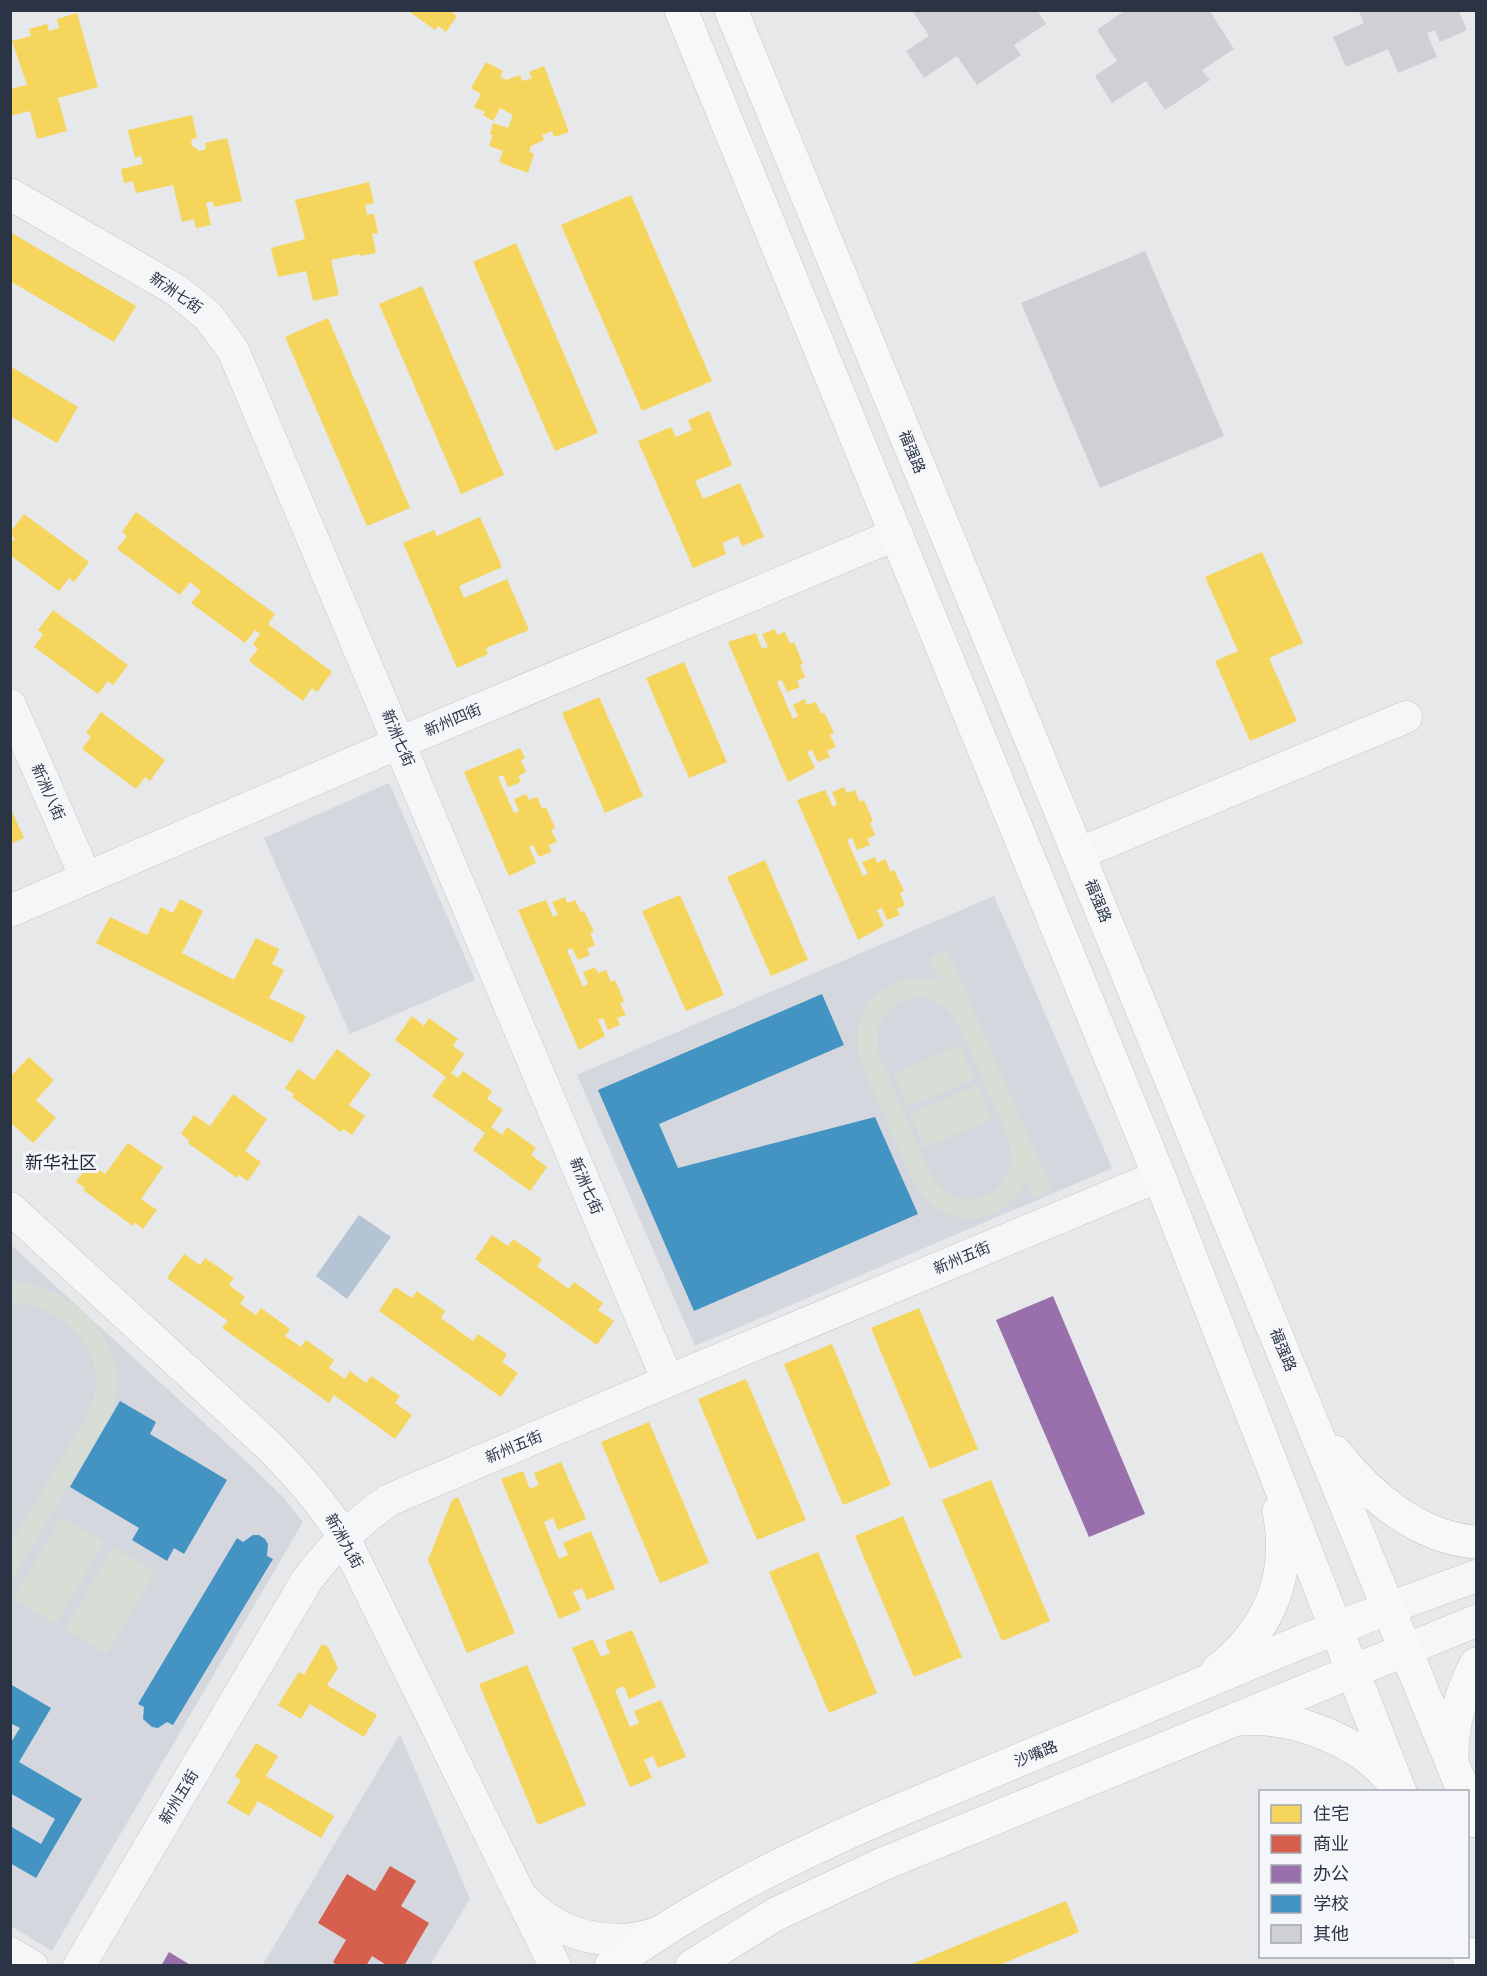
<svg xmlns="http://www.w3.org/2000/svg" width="1487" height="1976" font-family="Arial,'Noto Sans SC',sans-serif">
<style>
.built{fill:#d4d7dd}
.green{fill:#d6ded6;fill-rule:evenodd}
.water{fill:#b4c4d5}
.homes{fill:#f6d55c}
.shops{fill:#d6604d}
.offices{fill:#9970ab}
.schools{fill:#4393c3}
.building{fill:#ced0d3}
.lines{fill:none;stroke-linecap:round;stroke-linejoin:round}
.minor-casing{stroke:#c4c6c8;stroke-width:33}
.major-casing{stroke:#c2c5c8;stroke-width:34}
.minor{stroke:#f5f6f7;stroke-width:32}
.major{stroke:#f8f8f8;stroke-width:33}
.labels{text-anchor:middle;stroke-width:6;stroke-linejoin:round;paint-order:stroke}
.street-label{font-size:15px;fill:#2b3445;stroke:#f4f6f9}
.quarter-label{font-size:18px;fill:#1d2536;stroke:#f4f6f9}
</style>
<rect width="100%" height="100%" fill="#e6e8ea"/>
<path class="built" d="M 389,783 L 475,980 L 350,1034 L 264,838 Z
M 994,896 L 1112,1168 L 695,1346 L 577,1075 Z
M 10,1244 L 251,1466 L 282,1496 L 303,1522 L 52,1951 L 11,1926 Z
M 400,1734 L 470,1899 L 430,1965 L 262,1966 Z"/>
<path class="green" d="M 947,949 L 1052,1190 L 1034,1198 L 1026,1182 C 999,1232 941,1230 913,1182 L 861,1063 C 845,1009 884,969 939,981 L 929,957 ZM 919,997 C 937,1000 948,1008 958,1023 C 970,1052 983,1080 995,1108 C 1001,1122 1010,1137 1011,1152 C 1014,1176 995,1197 971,1199 C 952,1200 939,1188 930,1173 L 880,1057 C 871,1024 886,1002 919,997 Z
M 960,1045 L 975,1079 L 908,1107 L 893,1074 Z
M 977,1085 L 992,1119 L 924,1148 L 910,1114 Z
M 11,1282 C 64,1283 122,1332 117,1388 C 116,1400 111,1412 106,1423 L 11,1582 L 11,1543 L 88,1414 C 115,1356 68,1308 11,1302 Z
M 61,1517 L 104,1542 L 56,1624 L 13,1599 Z
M 113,1547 L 155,1572 L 107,1654 L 65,1629 Z"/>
<path class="water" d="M 359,1215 L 391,1237 L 347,1299 L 316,1276 Z"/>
<path class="homes" d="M 407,10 L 449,10 L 457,16 L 446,32 L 438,26 L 435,30 Z
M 77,13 L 98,87 L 58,98 L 67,131 L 37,139 L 30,111 L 10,116 L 10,89 L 27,85 L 12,41 L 31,36 L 29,29 L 47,24 L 49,31 L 59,28 L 57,19 Z
M 486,62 L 503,71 L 500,76 L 506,80 L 520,75 L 522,81 L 532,78 L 529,72 L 544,66 L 569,132 L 554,137 L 552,131 L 542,135 L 544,140 L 531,146 L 529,152 L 534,154 L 528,173 L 499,162 L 503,151 L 489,146 L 493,135 L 490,134 L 493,123 L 508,128 L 513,115 L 500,108 L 493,121 L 483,115 L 485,112 L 474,107 L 481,94 L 471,88 Z
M 192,115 L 197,138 L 191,140 L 192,146 L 200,151 L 206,149 L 205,143 L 227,138 L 242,201 L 214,207 L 213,201 L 206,203 L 211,225 L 196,228 L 194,219 L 182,222 L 173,185 L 136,193 L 133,181 L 124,183 L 121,169 L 143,164 L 141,156 L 135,158 L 128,130 Z
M 369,182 L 374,203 L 365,205 L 367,215 L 374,214 L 378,233 L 372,234 L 376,253 L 360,256 L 359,254 L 331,260 L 339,295 L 313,301 L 306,271 L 278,277 L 271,248 L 305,239 L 295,200 Z
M 631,195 L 712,381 L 642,411 L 561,225 Z
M 10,232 L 136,306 L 114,342 L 10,281 Z
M 516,243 L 598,433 L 555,451 L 473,262 Z
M 422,286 L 504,475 L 461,494 L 379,304 Z
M 328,318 L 410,508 L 367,526 L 285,337 Z
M 10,366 L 78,407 L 57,443 L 10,416 Z
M 709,411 L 732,465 L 695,481 L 703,499 L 740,483 L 764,537 L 742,546 L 738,536 L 722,543 L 726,554 L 693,568 L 638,441 L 671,427 L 676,437 L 692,430 L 688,420 Z
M 136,512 L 275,614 L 268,624 L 332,672 L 317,692 L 312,688 L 303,701 L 249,661 L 258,649 L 253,644 L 260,634 L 255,630 L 245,643 L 191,603 L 201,591 L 190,582 L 180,595 L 117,549 L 127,536 L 122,532 Z
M 24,514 L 89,562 L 74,582 L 69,578 L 59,591 L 10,555 L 10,544 L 15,539 L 10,533 Z
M 480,517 L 502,567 L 459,586 L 464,598 L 507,579 L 529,630 L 486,648 L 488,654 L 457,668 L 403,543 L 434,530 L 437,536 Z
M 1262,552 L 1303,643 L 1269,658 L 1297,721 L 1250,741 L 1215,661 L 1238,651 L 1205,577 Z
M 53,610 L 128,665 L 113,685 L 108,681 L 98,694 L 34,647 L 43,634 L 38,630 Z
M 775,629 L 777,635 L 785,632 L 790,644 L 794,642 L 803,664 L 800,665 L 805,677 L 797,681 L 800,687 L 787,692 L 782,680 L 777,682 L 793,719 L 798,716 L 793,705 L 805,699 L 807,705 L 816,702 L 821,714 L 824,712 L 834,733 L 830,735 L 836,747 L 827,751 L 830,757 L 818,762 L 812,750 L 807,752 L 815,768 L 788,782 L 728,642 L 756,633 L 762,649 L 768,647 L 762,634 Z
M 684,662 L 727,762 L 689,778 L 646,678 Z
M 599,697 L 643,796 L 605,813 L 562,713 Z
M 101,712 L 165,760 L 150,781 L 145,777 L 136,789 L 82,749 L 91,737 L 86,733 Z
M 520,748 L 525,758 L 521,760 L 526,772 L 518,776 L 521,782 L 508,787 L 503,775 L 498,777 L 514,813 L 519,811 L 514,799 L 526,794 L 529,800 L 537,797 L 542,809 L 546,807 L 555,828 L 551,830 L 557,842 L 549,845 L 551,852 L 539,857 L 533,845 L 529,847 L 536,863 L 509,876 L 464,772 Z
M 844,787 L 847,793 L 855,790 L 860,802 L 864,800 L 873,821 L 870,823 L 875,835 L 867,839 L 870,845 L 857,850 L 852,838 L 847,840 L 863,876 L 868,874 L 862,862 L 875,857 L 877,863 L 885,859 L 891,872 L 894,870 L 904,891 L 900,893 L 905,905 L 897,909 L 900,915 L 887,920 L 882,908 L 877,910 L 884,926 L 858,940 L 797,800 L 825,790 L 833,807 L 837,804 L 832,792 Z
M 10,807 L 24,838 L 10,844 Z
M 765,860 L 808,960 L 771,976 L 727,877 Z
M 680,895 L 724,995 L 686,1011 L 642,911 Z
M 565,897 L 567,903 L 575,900 L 581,912 L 584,911 L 594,932 L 590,933 L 595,945 L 587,949 L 590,955 L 578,960 L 572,948 L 567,950 L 583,987 L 588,984 L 583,972 L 595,967 L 598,973 L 606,970 L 611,982 L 615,980 L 624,1001 L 620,1003 L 626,1015 L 617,1018 L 620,1025 L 608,1030 L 603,1018 L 598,1020 L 605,1036 L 579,1050 L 518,910 L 546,900 L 553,917 L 558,915 L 552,902 Z
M 180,899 L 203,911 L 182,953 L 234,980 L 256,938 L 279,949 L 272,964 L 284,970 L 269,998 L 306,1016 L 292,1043 L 96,943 L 110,917 L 147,935 L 161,907 L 173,913 Z
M 412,1016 L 424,1026 L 429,1018 L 458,1039 L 453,1046 L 464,1054 L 451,1073 L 458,1078 L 463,1071 L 492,1091 L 487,1099 L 503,1110 L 491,1127 L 502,1135 L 507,1127 L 536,1148 L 531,1155 L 547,1167 L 530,1191 L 473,1150 L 485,1133 L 432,1096 L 446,1077 L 395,1040 Z
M 337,1049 L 371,1074 L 349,1105 L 365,1116 L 352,1135 L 343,1129 L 341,1132 L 292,1097 L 294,1094 L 285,1088 L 298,1069 L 314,1080 Z
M 29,1057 L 54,1080 L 36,1100 L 56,1118 L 33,1143 L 10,1122 L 10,1077 Z
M 233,1094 L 267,1119 L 245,1151 L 261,1162 L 248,1181 L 239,1175 L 237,1178 L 188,1143 L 189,1140 L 181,1134 L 194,1115 L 210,1126 Z
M 128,1143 L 163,1167 L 141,1199 L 157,1210 L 143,1229 L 135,1223 L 133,1226 L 83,1190 L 85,1188 L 76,1182 L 90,1163 L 105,1174 Z
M 492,1235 L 508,1246 L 513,1239 L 542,1259 L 537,1266 L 569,1289 L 574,1282 L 603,1303 L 598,1310 L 614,1321 L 597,1345 L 475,1259 Z
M 184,1254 L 200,1265 L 205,1258 L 234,1278 L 229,1285 L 245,1297 L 240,1304 L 256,1315 L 261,1308 L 290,1329 L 285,1336 L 301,1347 L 306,1340 L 334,1360 L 329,1368 L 345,1379 L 350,1371 L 366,1383 L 371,1376 L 400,1396 L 395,1403 L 412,1415 L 395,1439 L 334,1395 L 329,1403 L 222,1328 L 228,1321 L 167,1278 Z
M 395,1287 L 412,1298 L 417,1291 L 445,1311 L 441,1318 L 473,1341 L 478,1334 L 507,1354 L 502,1362 L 518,1373 L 501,1397 L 379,1311 Z
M 919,1308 L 978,1449 L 930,1469 L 871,1328 Z
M 832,1344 L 891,1485 L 843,1505 L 784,1364 Z
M 746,1379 L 806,1520 L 757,1540 L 698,1399 Z
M 649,1422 L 709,1563 L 660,1583 L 601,1442 Z
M 561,1462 L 586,1519 L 558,1530 L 553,1518 L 544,1522 L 559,1559 L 568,1555 L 563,1543 L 591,1531 L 615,1589 L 587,1600 L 582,1588 L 573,1592 L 581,1610 L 559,1619 L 501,1479 L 523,1471 L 530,1489 L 539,1485 L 534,1473 Z
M 991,1480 L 1050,1621 L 1002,1641 L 942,1500 Z
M 458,1497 L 515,1633 L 467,1653 L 428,1560 L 452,1500 Z
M 903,1516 L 962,1657 L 914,1677 L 855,1536 Z
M 818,1552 L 877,1693 L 829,1713 L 769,1572 Z
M 632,1630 L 656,1687 L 629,1699 L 624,1686 L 615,1690 L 630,1727 L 639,1723 L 634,1711 L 661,1700 L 686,1757 L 658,1768 L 653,1756 L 644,1760 L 652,1778 L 630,1787 L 572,1648 L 593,1639 L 601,1657 L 610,1653 L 605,1641 Z
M 322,1644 L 328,1647 L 338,1668 L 327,1685 L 377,1715 L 364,1737 L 310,1704 L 301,1719 L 278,1705 L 299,1672 L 304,1675 Z
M 527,1665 L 586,1805 L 538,1825 L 479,1684 Z
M 256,1743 L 278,1756 L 266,1776 L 334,1816 L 321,1838 L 258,1801 L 249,1816 L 227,1803 L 241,1780 L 235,1776 Z
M 1066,1901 L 1079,1932 L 997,1966 L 907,1966 Z"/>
<path class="shops" d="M 390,1866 L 416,1881 L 401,1906 L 429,1923 L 404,1966 L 388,1966 L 372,1956 L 366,1966 L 338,1966 L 333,1962 L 346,1940 L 318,1923 L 347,1874 L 375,1891 Z"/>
<path class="offices" d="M 1053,1296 L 1145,1514 L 1089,1537 L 996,1320 Z
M 169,1952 L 192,1966 L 161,1966 Z"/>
<path class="schools" d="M 822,994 L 844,1045 L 659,1124 L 678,1168 L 875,1117 L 918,1214 L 694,1311 L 598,1090 Z
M 120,1401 L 156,1422 L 150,1434 L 227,1480 L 184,1554 L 174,1548 L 167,1561 L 132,1540 L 139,1528 L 70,1487 Z
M 253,1535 L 259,1535 L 265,1539 L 268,1544 L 267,1556 L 273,1559 L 173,1725 L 167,1722 L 158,1728 L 152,1727 L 143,1719 L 144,1707 L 138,1704 L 237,1538 L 243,1542 Z
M 10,1684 L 51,1708 L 19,1762 L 82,1799 L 36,1878 L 10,1863 L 10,1826 L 41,1844 L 55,1819 L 10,1793 L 10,1744 L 20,1728 L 10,1723 Z"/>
<path class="building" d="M 912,10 L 1037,10 L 1046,24 L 1014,45 L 1021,55 L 977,85 L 957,56 L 924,78 L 906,51 L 929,36 Z
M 1126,10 L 1209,10 L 1234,49 L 1202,70 L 1210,80 L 1165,110 L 1146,81 L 1112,103 L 1095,76 L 1117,61 L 1097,30 Z
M 1358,10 L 1458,10 L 1467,30 L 1440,42 L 1435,30 L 1427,33 L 1437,57 L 1398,73 L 1388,49 L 1346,67 L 1333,37 L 1364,23 Z
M 1145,251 L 1224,436 L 1100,488 L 1021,303 Z"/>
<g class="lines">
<defs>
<path id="minor" d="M 10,194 L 176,290 L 208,316 L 233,350 L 668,1381
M 10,705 L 86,878
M 1078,854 L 1406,717
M 10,911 L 399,743 L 897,534
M 10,1208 L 270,1447 C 298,1475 322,1502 343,1536 L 555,1966
M 1389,1608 L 1476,1576
M 1405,1650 L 1476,1621
M 526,1901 C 560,1937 616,1950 662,1931
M 10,1953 L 32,1966
M 79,1966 L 307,1580 C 331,1548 356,1523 389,1500 L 668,1381 L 1159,1176"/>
<path id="major" d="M 681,10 L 1159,1176 L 1400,1792
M 731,10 L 1464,1792
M 1335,1452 C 1369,1496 1419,1538 1476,1542
M 1217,1671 C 1269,1630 1292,1577 1279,1511
M 1242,1719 C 1294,1715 1360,1741 1392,1781
M 1452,1755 C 1452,1722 1461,1693 1476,1664
M 1468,1800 L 1476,1821
M 1468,1954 L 1472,1966
M 611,1966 C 695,1905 787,1859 881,1818 L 1301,1642 L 1389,1608
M 692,1966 L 776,1914 L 883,1864 L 1405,1650"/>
</defs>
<use href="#minor" class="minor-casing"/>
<use href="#major" class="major-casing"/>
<use href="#minor" class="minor"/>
<use href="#major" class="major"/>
</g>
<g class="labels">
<g class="street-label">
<text transform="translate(176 293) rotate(35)" y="5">新洲七街</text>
<text transform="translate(912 452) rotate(68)" y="5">福强路</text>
<text transform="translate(453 720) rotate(-23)" y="5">新州四街</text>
<text transform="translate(398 738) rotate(67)" y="5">新洲七街</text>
<text transform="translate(48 792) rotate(66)" y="5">新洲八街</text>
<text transform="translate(1098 901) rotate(68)" y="5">福强路</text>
<text transform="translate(586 1186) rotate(67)" y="5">新洲七街</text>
<text transform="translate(962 1258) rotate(-23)" y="5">新州五街</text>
<text transform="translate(1283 1350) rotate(68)" y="5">福强路</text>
<text transform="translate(514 1447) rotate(-23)" y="5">新州五街</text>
<text transform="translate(344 1541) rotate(61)" y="5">新洲九街</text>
<text transform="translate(1036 1754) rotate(-22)" y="5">沙嘴路</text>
<text transform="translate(179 1797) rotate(-59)" y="5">新州五街</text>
</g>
<g class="quarter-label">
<text x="61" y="1169">新华社区</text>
</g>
</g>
<rect width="1487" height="1976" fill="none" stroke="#2b3445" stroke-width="24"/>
<rect x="1259" y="1790" width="210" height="168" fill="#f4f6f9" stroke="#a4a8b1" stroke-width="1.5"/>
<rect x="1271" y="1805" width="30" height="18" fill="#f6d55c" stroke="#a4a8b1" stroke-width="1.5"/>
<text x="1313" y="1820" font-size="18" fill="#2b3445">住宅</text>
<rect x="1271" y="1835" width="30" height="18" fill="#d6604d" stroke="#a4a8b1" stroke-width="1.5"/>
<text x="1313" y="1850" font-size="18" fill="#2b3445">商业</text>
<rect x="1271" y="1865" width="30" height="18" fill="#9970ab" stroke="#a4a8b1" stroke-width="1.5"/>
<text x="1313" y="1880" font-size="18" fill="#2b3445">办公</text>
<rect x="1271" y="1895" width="30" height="18" fill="#4393c3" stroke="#a4a8b1" stroke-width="1.5"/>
<text x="1313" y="1910" font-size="18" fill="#2b3445">学校</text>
<rect x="1271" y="1925" width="30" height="18" fill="#ced0d3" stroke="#a4a8b1" stroke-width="1.5"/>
<text x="1313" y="1940" font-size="18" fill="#2b3445">其他</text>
</svg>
